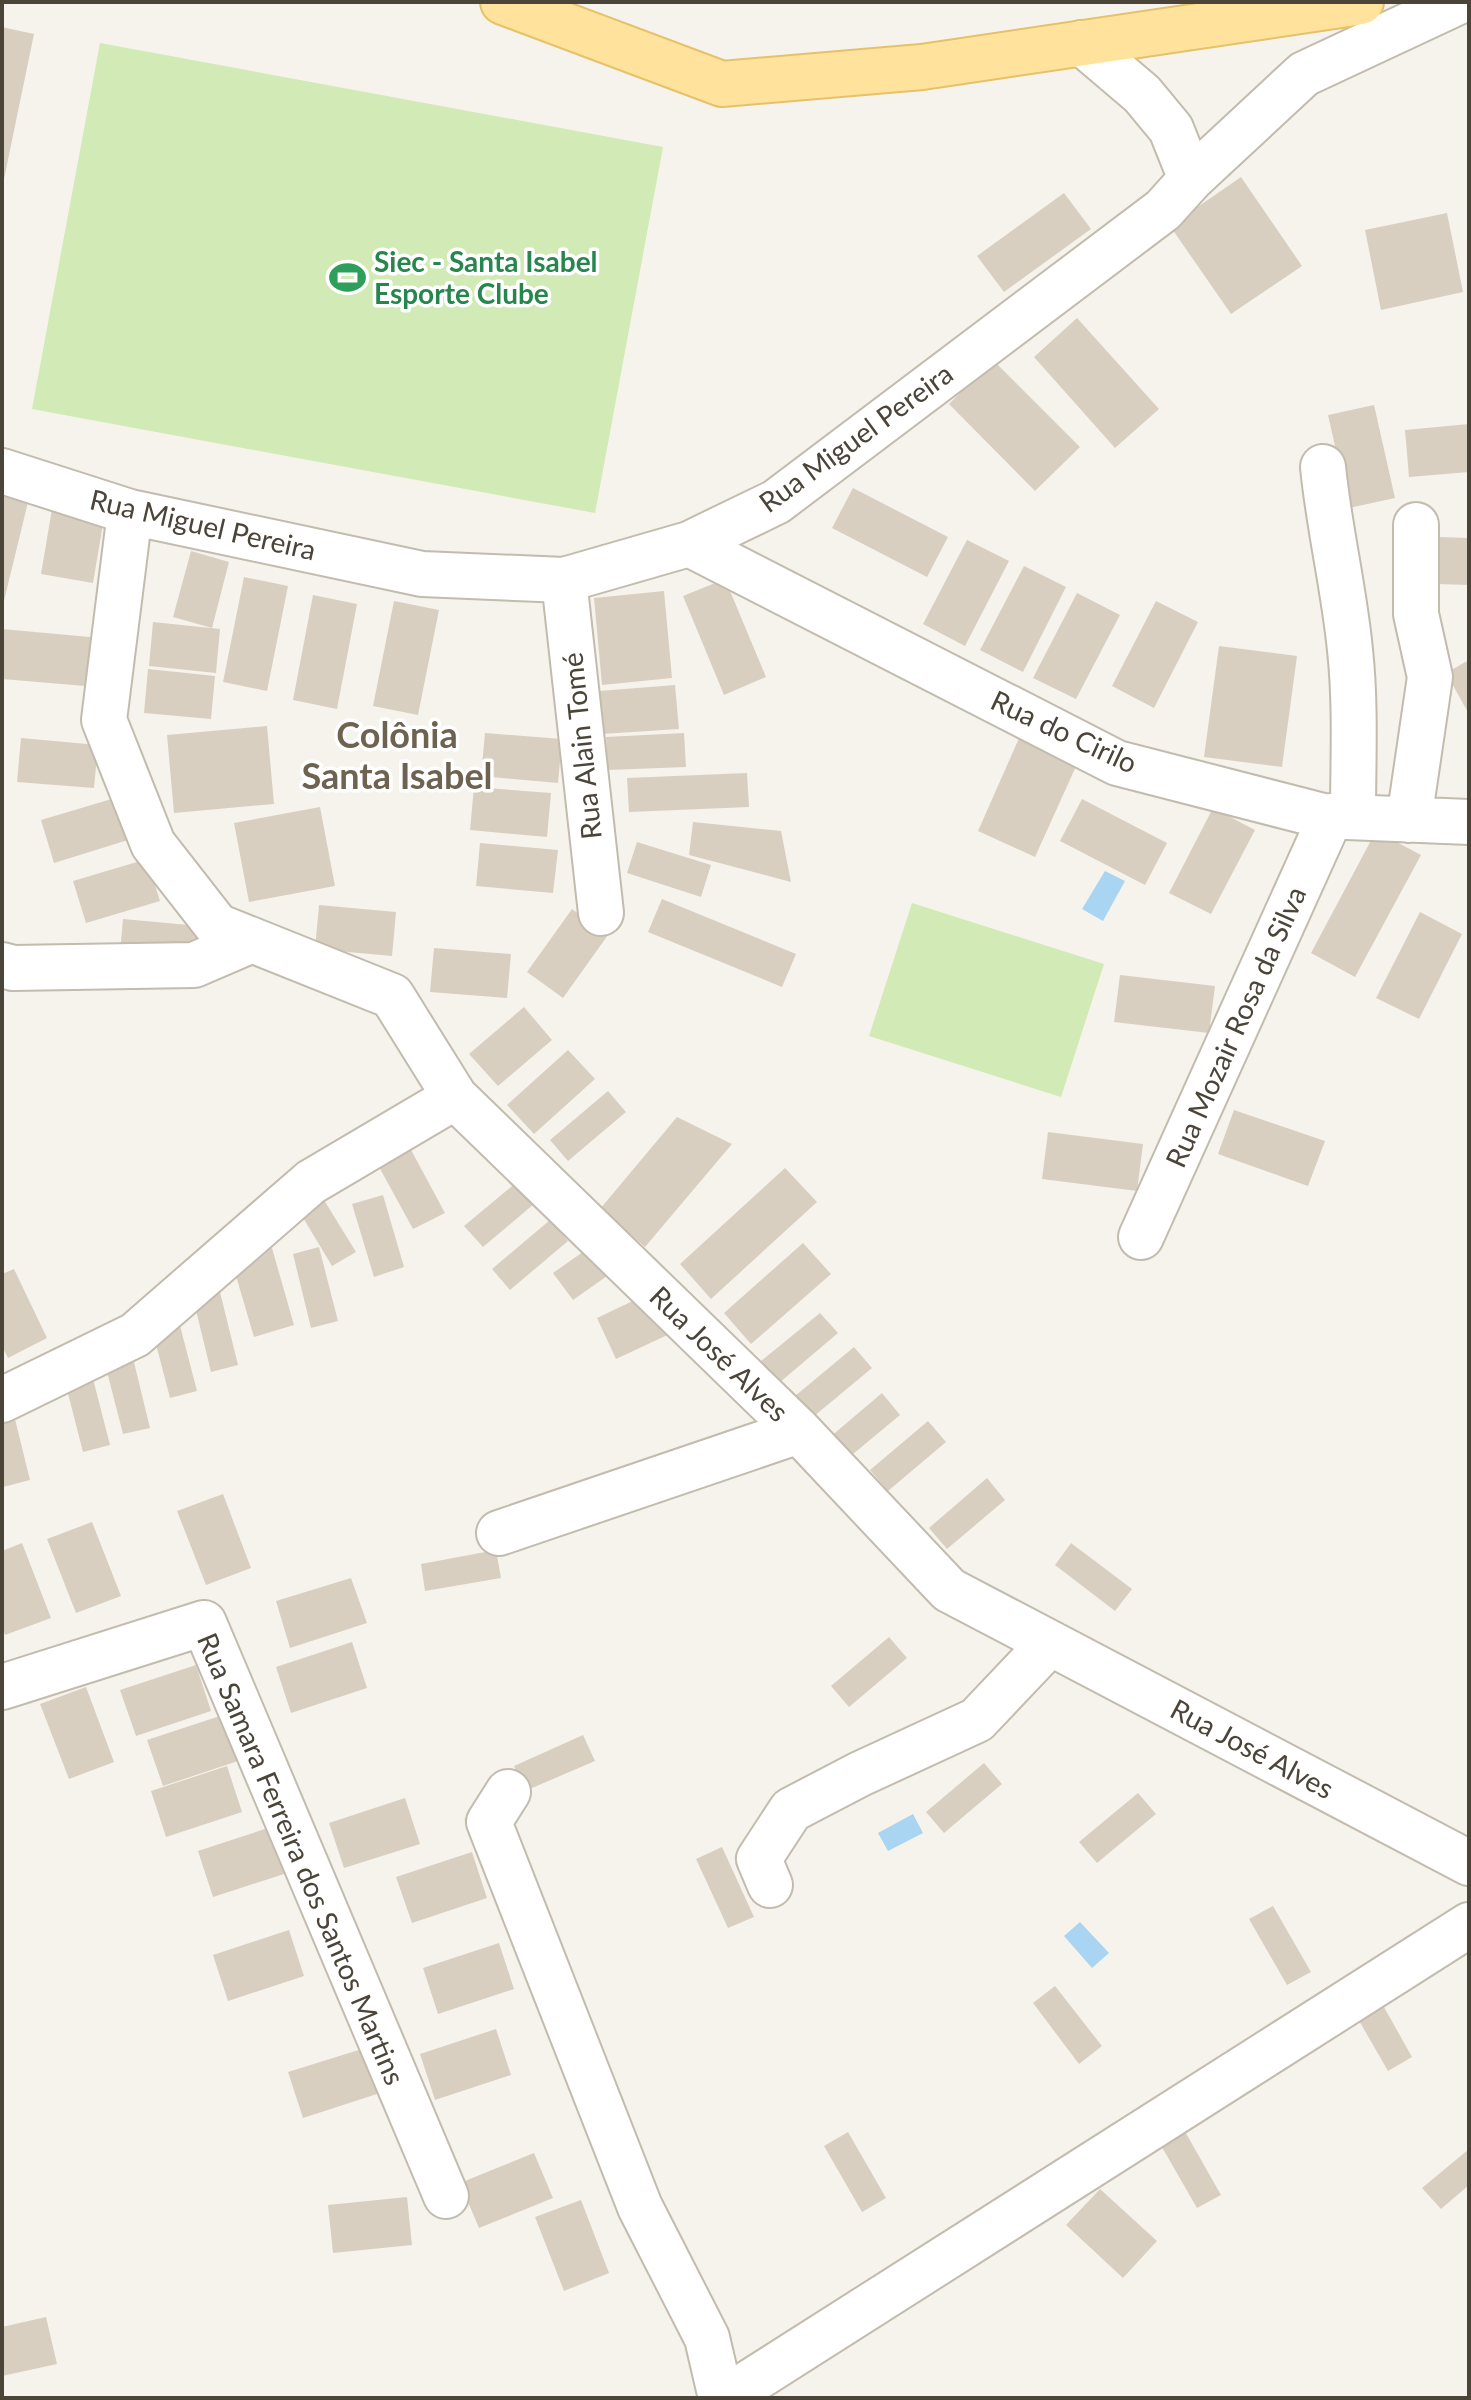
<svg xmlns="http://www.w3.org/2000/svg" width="1471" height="2400" font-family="Lato,sans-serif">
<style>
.green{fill:#d2eab5}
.water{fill:#a9d4f2}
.building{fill:#d8cfc1}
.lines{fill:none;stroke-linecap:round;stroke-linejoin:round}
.minor-casing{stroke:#c2bbae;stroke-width:48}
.major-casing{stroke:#e6c16a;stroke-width:48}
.minor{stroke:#fff;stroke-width:44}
.major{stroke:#ffe39c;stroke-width:44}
.labels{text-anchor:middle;stroke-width:7;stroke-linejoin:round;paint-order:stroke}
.leisure-label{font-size:28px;font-weight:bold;fill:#27864d;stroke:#fff;text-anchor:start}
.street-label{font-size:28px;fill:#4b4439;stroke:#fff}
.district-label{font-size:36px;font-weight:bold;fill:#6e6250;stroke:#fff}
</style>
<rect width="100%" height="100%" fill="#f6f3ec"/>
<path class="green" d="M 100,43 L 663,147 L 595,513 L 32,409 Z
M 912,903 L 1104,964 L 1061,1097 L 869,1036 Z"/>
<path class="water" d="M 1105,871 L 1125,881 L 1103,921 L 1082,909 Z
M 913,1814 L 923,1833 L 888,1851 L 878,1833 Z
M 1080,1922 L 1109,1953 L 1092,1968 L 1064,1936 Z"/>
<path class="building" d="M 2,27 L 34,34 L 3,184 L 2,184 Z
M 1241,177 L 1302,266 L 1231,314 L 1170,226 Z
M 1064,193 L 1091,229 L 1004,292 L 977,256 Z
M 1447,213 L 1463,292 L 1381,310 L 1365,230 Z
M 1077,318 L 1159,409 L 1115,448 L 1034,357 Z
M 993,360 L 1080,447 L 1035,491 L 949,404 Z
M 1374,405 L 1395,498 L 1349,508 L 1328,415 Z
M 1469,424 L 1469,472 L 1409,477 L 1405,430 Z
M 853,488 L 948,537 L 927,577 L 832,528 Z
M 2,491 L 29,498 L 3,605 L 2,605 Z
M 52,509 L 104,518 L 93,583 L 41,574 Z
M 1439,537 L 1469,538 L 1469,585 L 1437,584 Z
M 967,540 L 1009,561 L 965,646 L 923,624 Z
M 191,551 L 229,562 L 212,628 L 173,617 Z
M 1024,566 L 1066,587 L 1023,672 L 980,650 Z
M 244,577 L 288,586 L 267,691 L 223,682 Z
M 725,579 L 766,677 L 724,695 L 683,596 Z
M 664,591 L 672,678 L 602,685 L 594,598 Z
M 1077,593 L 1120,615 L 1076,699 L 1033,678 Z
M 313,595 L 357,604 L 337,709 L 293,700 Z
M 394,601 L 439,610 L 418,715 L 373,706 Z
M 1156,601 L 1198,622 L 1154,708 L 1112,686 Z
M 153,622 L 220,629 L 216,673 L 149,666 Z
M 2,629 L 101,638 L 97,687 L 2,679 Z
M 1219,646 L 1297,656 L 1282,767 L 1204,757 Z
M 1469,660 L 1469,714 L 1446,673 Z
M 148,669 L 215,676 L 211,719 L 144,713 Z
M 675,685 L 679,729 L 602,734 L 599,691 Z
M 267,726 L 274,804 L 174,813 L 167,735 Z
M 485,733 L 562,739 L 558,783 L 481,776 Z
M 684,733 L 686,767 L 608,770 L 606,737 Z
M 1020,736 L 1078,762 L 1035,857 L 978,831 Z
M 21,738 L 98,745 L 94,788 L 17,782 Z
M 747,773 L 749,807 L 629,812 L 627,778 Z
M 474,787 L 551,793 L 547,837 L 470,830 Z
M 115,798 L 128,840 L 54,863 L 41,820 Z
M 1082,799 L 1167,843 L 1145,885 L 1060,841 Z
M 320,807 L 335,886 L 249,902 L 234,823 Z
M 1213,808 L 1255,830 L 1211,914 L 1169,893 Z
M 693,822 L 781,831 L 791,882 L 689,855 Z
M 1376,831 L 1421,855 L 1355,977 L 1311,953 Z
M 637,842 L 711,865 L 701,897 L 627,873 Z
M 480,843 L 558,850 L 553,893 L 476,886 Z
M 147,859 L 160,901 L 86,923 L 73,881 Z
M 662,899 L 796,954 L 782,987 L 648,932 Z
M 319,905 L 396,912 L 392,956 L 315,949 Z
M 572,909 L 608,935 L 563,998 L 527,972 Z
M 1420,912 L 1462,934 L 1419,1019 L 1376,998 Z
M 123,919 L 200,926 L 196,949 L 119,963 Z
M 434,948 L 511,954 L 507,998 L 430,992 Z
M 1120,975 L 1215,986 L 1209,1033 L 1114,1022 Z
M 524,1007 L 552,1040 L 498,1086 L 469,1054 Z
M 568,1050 L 595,1079 L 534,1134 L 507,1105 Z
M 608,1091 L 626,1112 L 568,1161 L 550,1140 Z
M 1234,1110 L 1325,1141 L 1308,1186 L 1218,1154 Z
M 677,1117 L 732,1144 L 645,1247 L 600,1209 Z
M 1048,1132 L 1143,1144 L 1137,1191 L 1042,1179 Z
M 410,1148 L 445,1213 L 413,1229 L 378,1165 Z
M 785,1168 L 817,1202 L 711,1299 L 680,1264 Z
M 523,1177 L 541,1198 L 483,1247 L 464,1226 Z
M 316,1187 L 356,1252 L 332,1266 L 293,1201 Z
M 383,1195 L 404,1267 L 374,1277 L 352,1204 Z
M 550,1220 L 568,1241 L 510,1290 L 492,1269 Z
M 597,1242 L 617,1269 L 573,1300 L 553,1273 Z
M 803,1243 L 831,1274 L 751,1344 L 724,1313 Z
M 319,1247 L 338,1321 L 311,1328 L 293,1254 Z
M 272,1248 L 294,1325 L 254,1337 L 231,1259 Z
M 14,1269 L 47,1338 L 8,1358 L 2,1346 L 2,1274 Z
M 220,1292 L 238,1365 L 211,1372 L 193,1298 Z
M 641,1297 L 676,1331 L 616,1359 L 597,1318 Z
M 820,1313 L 838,1333 L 779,1383 L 761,1361 Z
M 178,1318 L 197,1391 L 170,1398 L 151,1325 Z
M 854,1347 L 872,1368 L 813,1417 L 795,1396 Z
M 132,1354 L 150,1428 L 123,1434 L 104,1360 Z
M 91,1371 L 110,1445 L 83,1452 L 64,1378 Z
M 882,1393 L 900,1415 L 841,1464 L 823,1443 Z
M 12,1407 L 30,1480 L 3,1487 L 2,1409 Z
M 928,1421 L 946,1442 L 888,1491 L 870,1470 Z
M 987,1478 L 1005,1500 L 947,1549 L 929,1528 Z
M 223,1494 L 251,1568 L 206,1585 L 177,1511 Z
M 92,1522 L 121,1596 L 76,1613 L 47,1539 Z
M 22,1543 L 51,1618 L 5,1635 L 2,1626 L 2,1551 Z
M 1071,1543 L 1132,1589 L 1115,1611 L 1055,1565 Z
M 496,1550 L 501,1578 L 425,1591 L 421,1564 Z
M 351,1578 L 367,1623 L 290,1648 L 276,1601 Z
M 889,1637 L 907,1658 L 849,1707 L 831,1686 Z
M 352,1642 L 367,1688 L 291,1713 L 276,1667 Z
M 196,1665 L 211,1711 L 136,1736 L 120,1690 Z
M 86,1687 L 114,1762 L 69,1779 L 40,1704 Z
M 223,1715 L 238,1761 L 163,1786 L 147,1740 Z
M 583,1735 L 595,1761 L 525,1791 L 514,1766 Z
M 984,1763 L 1002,1784 L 944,1833 L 926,1812 Z
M 227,1766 L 242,1812 L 166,1837 L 151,1791 Z
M 1138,1793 L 1156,1814 L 1097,1863 L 1079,1842 Z
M 405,1798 L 420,1844 L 344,1868 L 329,1823 Z
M 274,1826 L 290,1872 L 213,1897 L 198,1851 Z
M 722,1847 L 754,1917 L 728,1928 L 696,1859 Z
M 472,1852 L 487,1898 L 412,1923 L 396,1877 Z
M 1273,1906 L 1311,1972 L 1287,1985 L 1249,1919 Z
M 289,1930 L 304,1976 L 228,2001 L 213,1955 Z
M 499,1943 L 514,1989 L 438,2014 L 423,1968 Z
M 1055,1986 L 1102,2046 L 1079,2064 L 1033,2003 Z
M 1375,1991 L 1412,2057 L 1388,2071 L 1350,2005 Z
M 496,2029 L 511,2075 L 435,2100 L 420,2054 Z
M 365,2048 L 380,2093 L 303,2118 L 288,2072 Z
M 1183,2128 L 1221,2195 L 1197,2208 L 1159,2142 Z
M 848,2132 L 886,2198 L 862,2212 L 824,2146 Z
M 1469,2149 L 1469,2185 L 1441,2209 L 1422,2188 Z
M 534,2153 L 553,2198 L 479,2228 L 460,2183 Z
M 1100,2189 L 1157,2241 L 1123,2278 L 1066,2225 Z
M 407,2197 L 412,2245 L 333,2253 L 328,2205 Z
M 581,2200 L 609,2273 L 564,2291 L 535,2217 Z
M 46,2317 L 57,2364 L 2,2376 L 2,2327 Z"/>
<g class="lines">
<defs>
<path id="minor" d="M 1082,43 L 1142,94 L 1171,129 L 1191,179
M 1323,467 C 1329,528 1344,588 1350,650 C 1356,705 1353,762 1353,817
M 2,471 L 130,512 L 422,574 L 564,580 L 689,544 L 776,502 L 1163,210 L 1191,179 L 1304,74 L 1458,2
M 130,512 L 104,720 L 153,844 L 217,926 L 392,996 L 455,1097
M 689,544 L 1117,763 L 1323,816 L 1469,822
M 564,580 L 601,913
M 1409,820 L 1430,677 L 1416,614 L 1416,525
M 2,965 L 13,968 L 194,965 L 252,940
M 1141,1237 L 1331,816
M 2,1400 L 135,1335 L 311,1182 L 455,1097 L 799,1431 L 949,1590 L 1469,1863
M 499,1533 L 799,1431
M 2,1687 L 204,1623 L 446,2196
M 508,1792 L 489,1822 L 640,2207 L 707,2338 L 721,2398
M 770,1885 L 759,1859 L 791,1810 L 860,1774 L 977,1720 L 1050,1643
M 725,2398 L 1469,1925"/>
<path id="major" d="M 503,2 L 722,84 L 922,67 L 1361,2"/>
</defs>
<use href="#minor" class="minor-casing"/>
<use href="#major" class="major-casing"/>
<use href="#minor" class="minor"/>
<use href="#major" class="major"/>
</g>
<defs>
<symbol id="stadium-bare" viewBox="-9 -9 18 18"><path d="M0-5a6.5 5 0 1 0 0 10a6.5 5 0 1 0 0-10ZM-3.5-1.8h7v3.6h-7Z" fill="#2e9e5b" stroke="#fff" stroke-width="2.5" paint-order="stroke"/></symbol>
</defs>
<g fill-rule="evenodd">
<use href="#stadium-bare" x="322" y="252" width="51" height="51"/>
</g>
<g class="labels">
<g class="leisure-label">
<text x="374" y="272">Siec - Santa Isabel<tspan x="374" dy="32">Esporte Clube</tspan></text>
</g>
<g class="street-label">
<text transform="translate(856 438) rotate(-36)" y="10">Rua Miguel Pereira</text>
<text transform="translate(203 525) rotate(13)" y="10">Rua Miguel Pereira</text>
<text transform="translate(1064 732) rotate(25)" y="10">Rua do Cirilo</text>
<text transform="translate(582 746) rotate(-96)" y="10">Rua Alain Tomé</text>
<text transform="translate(1236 1027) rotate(-66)" y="10">Rua Mozair Rosa da Silva</text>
<text transform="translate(719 1354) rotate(44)" y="10">Rua José Alves</text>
<text transform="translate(1252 1749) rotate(28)" y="10">Rua José Alves</text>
<text transform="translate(301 1859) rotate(67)" y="10">Rua Samara Ferreira dos Santos Martins</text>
</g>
<g class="district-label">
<text x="397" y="748">Colônia<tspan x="397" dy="41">Santa Isabel</tspan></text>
</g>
</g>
<rect width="1471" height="2400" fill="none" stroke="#4b4439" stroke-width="8"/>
</svg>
